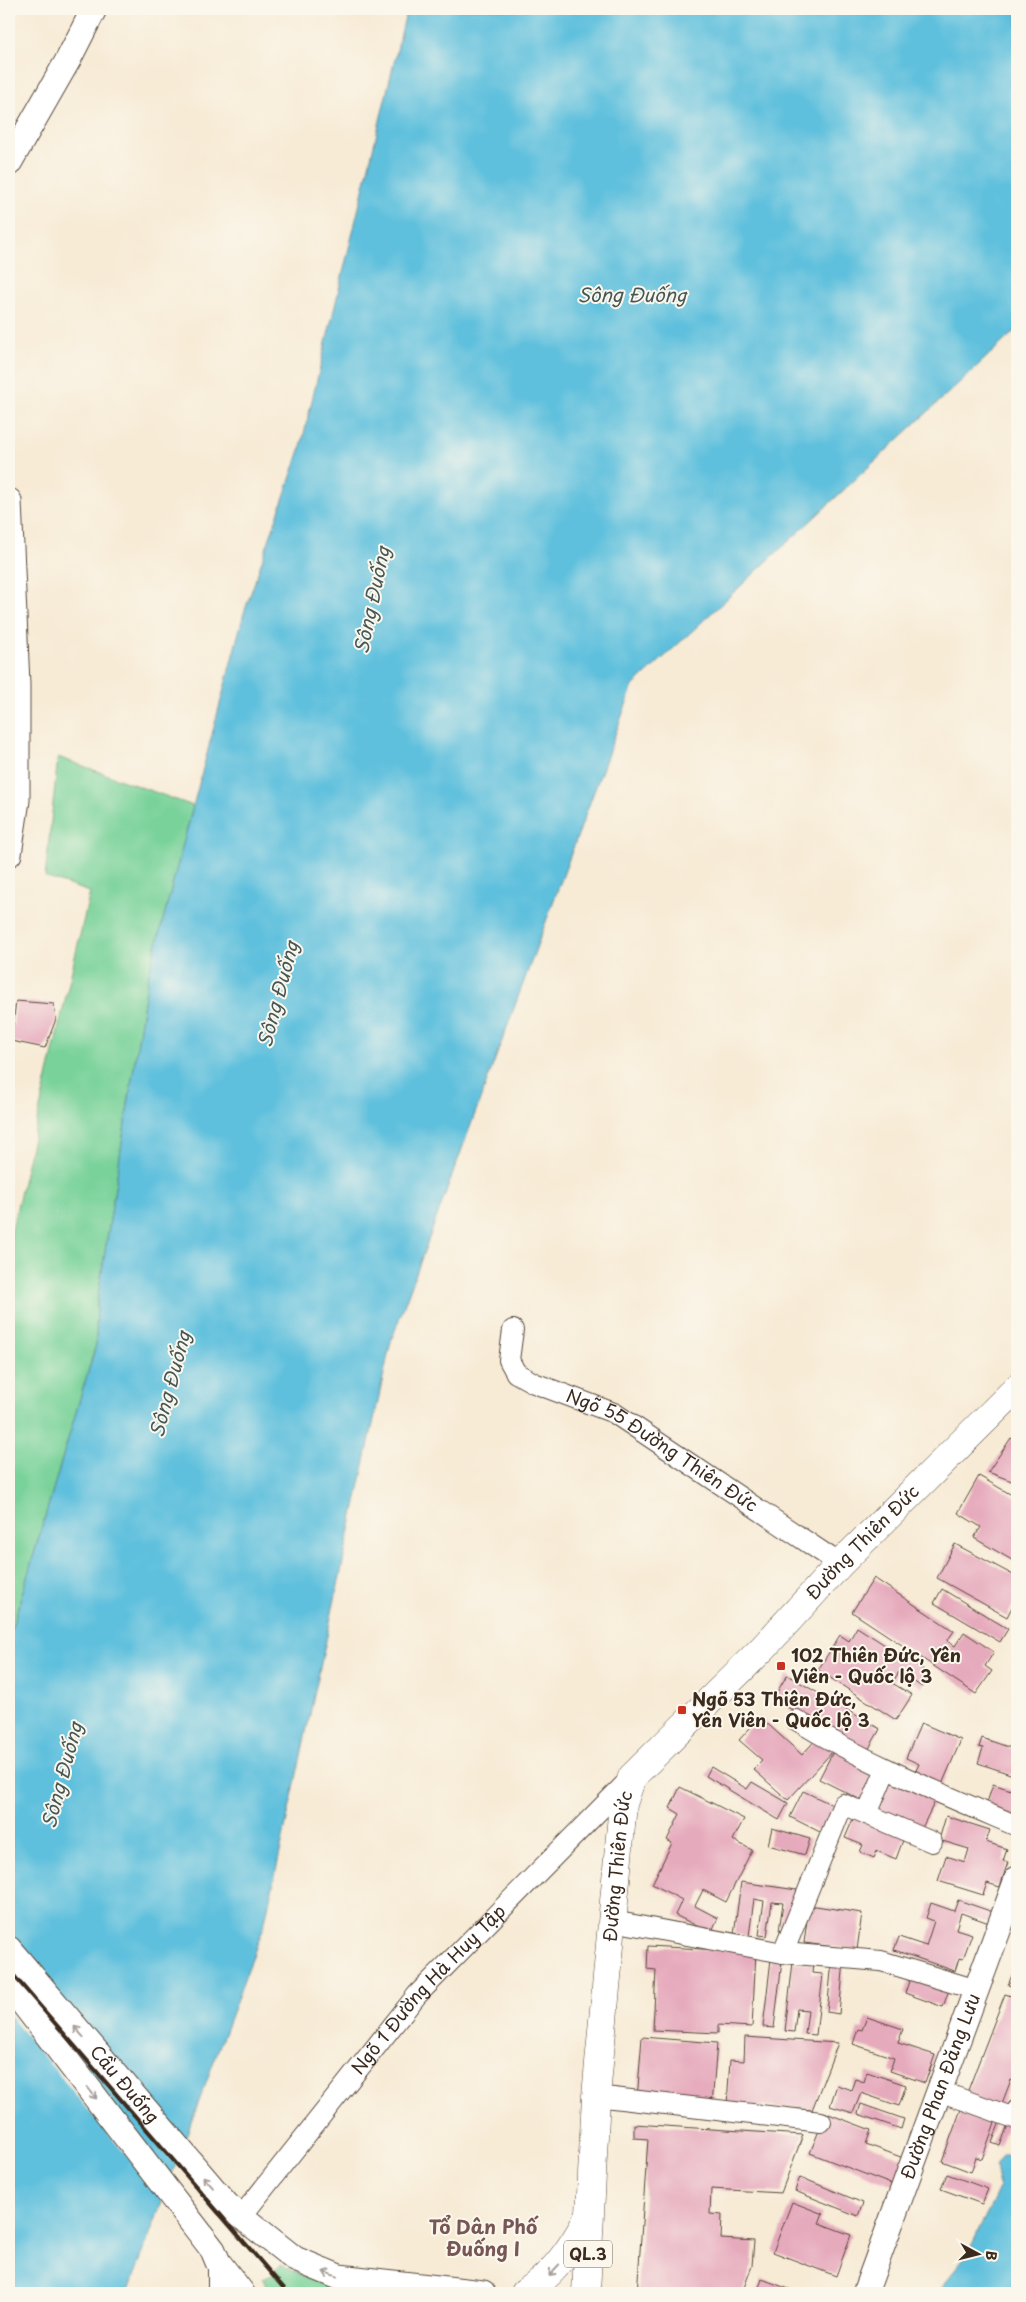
<svg xmlns="http://www.w3.org/2000/svg" width="1026" height="2302" font-family="'Playpen Sans',sans-serif">
<style>
.green{fill:#78d299;stroke:#5a7e5c}
.water{fill:#5fc0dd;stroke:#4d757e}
.pier{fill:#f7ebd6}
.building{fill:#e6aabd}
.lines{fill:none;stroke-linecap:round;stroke-linejoin:round}
.minor-casing{stroke:#57473a;stroke-width:22}
.major-casing{stroke:#57473a;stroke-width:27}
.highway-casing{stroke:#57473a;stroke-width:29}
.minor{stroke:#fff;stroke-width:20}
.major{stroke:#fff;stroke-width:25}
.highway{stroke:#fff;stroke-width:28}
.rail{stroke:#3b2a1e;stroke-width:4}
.oneway{stroke:#a79f9a}
.poi-dot{fill:#c8321e;stroke:#fbf7ec;stroke-width:2}
.labels{text-anchor:middle;stroke-width:4;stroke-linejoin:round;paint-order:stroke}
.shield{fill:#fbf7ec;stroke:#75685c;stroke-width:1}
.shield-label{font-size:16px;font-weight:bold;fill:#3b2a1e}
.street-label{font-size:18px;fill:#3b2a1e;stroke:#fbf7ec}
.poi-label{font-size:18px;font-weight:bold;fill:#3b2a1e;stroke:#fbf7ec;text-anchor:start}
.water-label{font-size:19px;font-style:italic;fill:#465757;stroke:#fbf7ec}
.neighbourhood-label{font-size:19px;font-weight:bold;fill:#775756;stroke:#fbf7ec}
</style>
<rect width="100%" height="100%" fill="#fbf7ec"/>
<filter id="ink" filterUnits="userSpaceOnUse"><feTurbulence type="fractalNoise" baseFrequency=".02" numOctaves="2"/><feDisplacementMap in="SourceGraphic" scale="10" xChannelSelector="R" yChannelSelector="G"/><feConvolveMatrix kernelMatrix="1 2 1 2 8 2 1 2 1" color-interpolation-filters="sRGB"/></filter>
<filter id="wash" filterUnits="userSpaceOnUse"><feTurbulence type="fractalNoise" baseFrequency=".0096" numOctaves="4" result="noise"/><feDisplacementMap in="SourceGraphic" scale="20" xChannelSelector="R" yChannelSelector="G"/><feGaussianBlur stdDeviation="1.12" result="paint"/><feColorMatrix in="noise" values="0 0 0 0 0 0 0 0 0 0 0 0 0 0 0 0 0 1.4 0 .05"/><feComposite in="paint" operator="in"/></filter>
<g filter="url(#wash)">
<rect width="100%" height="100%" fill="#f7ebd6"/>
<path class="green" d="M 58,757 L 193,806 L 148,977 L 97,1303 L 96,1345 L 9,1638 L 9,1242 L 90,892 L 45,877 Z
M 280,2264 L 307,2278 L 341,2288 L 345,2293 L 269,2293 L 263,2279 L 272,2275 Z"/>
<path class="water" d="M 407,9 L 1017,9 L 1017,329 L 633,686 L 391,1341 L 264,1926 L 128,2293 L 9,2293 L 9,1638 L 96,1345 L 97,1303 L 148,977 L 244,613 L 300,450 Z
M 1003,2155 L 1017,2155 L 1017,2293 L 939,2293 L 946,2280 L 968,2253 L 999,2188 L 995,2166 Z"/>
<path class="pier" d="M 9,1989 L 165,2201 L 9,2015 Z"/>
<g id="blocks">
<path class="building" d="M 16,1001 L 54,1004 L 56,1019 L 45,1048 L 11,1041 Z
M 1011,1438 L 1017,1441 L 1017,1483 L 988,1472 Z
M 979,1476 L 1017,1498 L 1017,1563 L 974,1538 L 981,1527 L 958,1513 Z
M 955,1544 L 1017,1577 L 1017,1597 L 1007,1617 L 937,1578 Z
M 874,1578 L 954,1631 L 947,1641 L 955,1646 L 964,1632 L 994,1652 L 985,1666 L 992,1671 L 976,1694 L 852,1612 Z
M 942,1589 L 1008,1629 L 1000,1642 L 934,1603 Z
M 857,1627 L 930,1674 L 922,1687 L 899,1672 L 892,1683 L 912,1695 L 896,1720 L 818,1670 L 840,1635 L 849,1641 Z
M 787,1675 L 880,1729 L 867,1752 L 773,1699 Z
M 760,1717 L 802,1755 L 819,1736 L 881,1769 L 865,1802 L 819,1779 L 834,1750 L 788,1800 L 753,1769 L 762,1760 L 739,1740 Z
M 921,1723 L 961,1740 L 940,1789 L 913,1777 L 919,1764 L 906,1758 Z
M 982,1738 L 1014,1749 L 1017,1742 L 1017,1788 L 1012,1787 L 1016,1776 L 978,1763 L 983,1748 L 979,1747 Z
M 711,1767 L 747,1789 L 752,1782 L 788,1803 L 779,1820 L 706,1776 Z
M 888,1773 L 937,1797 L 921,1830 L 872,1806 Z
M 993,1784 L 1017,1792 L 1017,1819 L 985,1809 Z
M 680,1787 L 744,1819 L 733,1840 L 752,1850 L 726,1902 L 703,1890 L 695,1906 L 718,1918 L 711,1933 L 675,1915 L 682,1900 L 652,1884 L 672,1843 L 667,1840 L 680,1814 L 670,1808 Z
M 803,1791 L 835,1806 L 822,1833 L 790,1817 Z
M 856,1812 L 906,1832 L 896,1859 L 877,1851 L 874,1858 L 860,1852 L 863,1845 L 845,1838 Z
M 946,1816 L 990,1830 L 986,1842 L 1007,1849 L 1003,1861 L 1008,1862 L 1000,1887 L 987,1883 L 983,1895 L 938,1881 L 946,1856 L 965,1862 L 969,1849 L 939,1840 Z
M 772,1828 L 810,1839 L 805,1855 L 768,1845 Z
M 741,1882 L 797,1890 L 789,1933 L 779,1931 L 783,1903 L 772,1902 L 767,1936 L 759,1935 L 764,1901 L 754,1899 L 749,1936 L 734,1934 Z
M 958,1900 L 993,1912 L 989,1923 L 961,1913 L 956,1929 L 972,1934 L 963,1959 L 959,1958 L 955,1971 L 894,1950 L 899,1937 L 926,1946 L 934,1921 L 926,1918 L 931,1903 L 954,1911 Z
M 809,1905 L 862,1913 L 857,1950 L 804,1943 Z
M 648,1946 L 756,1952 L 752,2027 L 718,2025 L 718,2033 L 653,2030 L 656,1970 L 647,1969 Z
M 771,1959 L 782,1961 L 774,2028 L 763,2027 Z
M 832,1961 L 844,1961 L 839,2014 L 827,2012 Z
M 793,1962 L 813,1964 L 812,1973 L 823,1974 L 816,2035 L 805,2034 L 808,2010 L 797,2009 L 794,2032 L 785,2031 Z
M 912,1973 L 950,1987 L 943,2007 L 905,1993 Z
M 1013,1973 L 1017,1975 L 1017,1988 L 1008,1985 Z
M 1005,1994 L 1017,1998 L 1017,2082 L 1011,2080 L 999,2111 L 965,2098 Z
M 867,2017 L 903,2029 L 898,2043 L 935,2055 L 925,2083 L 890,2071 L 894,2058 L 853,2044 L 858,2029 L 862,2030 Z
M 642,2037 L 717,2043 L 712,2105 L 637,2100 Z
M 745,2037 L 838,2043 L 812,2110 L 727,2104 L 730,2060 L 744,2061 Z
M 867,2072 L 906,2085 L 899,2106 L 861,2093 L 853,2113 L 830,2106 L 837,2085 L 851,2090 L 855,2079 L 864,2082 Z
M 964,2101 L 998,2114 L 982,2159 L 976,2157 L 971,2172 L 942,2161 Z
M 861,2104 L 904,2119 L 901,2129 L 858,2114 Z
M 826,2113 L 871,2130 L 866,2144 L 906,2159 L 896,2186 L 810,2153 Z
M 1001,2119 L 1009,2122 L 1000,2146 L 992,2143 Z
M 634,2124 L 803,2135 L 781,2193 L 711,2189 L 710,2214 L 722,2215 L 721,2239 L 754,2241 L 752,2266 L 742,2293 L 637,2293 L 648,2139 L 634,2138 Z
M 947,2174 L 988,2189 L 982,2204 L 941,2189 Z
M 800,2177 L 863,2203 L 858,2216 L 795,2191 Z
M 792,2202 L 823,2214 L 819,2223 L 851,2235 L 836,2276 L 773,2252 Z
M 762,2279 L 800,2293 L 757,2293 Z"/>
</g>
</g>
<g filter="url(#ink)">
<use href="#blocks" fill-opacity="0" stroke="#57473a" stroke-width="1"/>
<g class="lines">
<defs>
<g id="minor">
<path id="s1" d="M 513,1330 L 509,1360 L 516,1373 L 534,1383 L 614,1413 L 840,1564"/>
<path d="M 796,1720 C 866,1763 942,1794 1017,1826"/>
<path d="M 867,1814 L 886,1769"/>
<path d="M 613,1921 L 783,1953 L 881,1961 L 977,1990"/>
<path d="M 783,1953 L 843,1804 L 932,1842"/>
<path d="M 939,2091 L 1014,2118 L 1017,2110"/>
<path d="M 596,2096 L 821,2122"/>
<path id="s2" d="M 241,2217 L 417,1995 L 629,1780"/>
<path d="M 218,2293 L 218,2262"/>
</g>
<g id="major">
<path d="M 9,163 L 68,60 L 94,9"/>
<path d="M 9,501 L 17,684 L 17,800 L 9,854"/>
<path id="s3" d="M 9,1949 L 227,2205 L 295,2259 L 339,2277 L 483,2293"/>
<path d="M 9,1985 L 213,2250 L 218,2262 L 242,2293"/>
<path id="s4" d="M 865,2293 L 1017,1879"/>
</g>
<g id="highway">
<path d="M 525,2293 C 554,2274 571,2249 588,2218"/>
<path id="s5" d="M 586,2293 L 596,2096 L 623,1804 L 632,1777 L 763,1648 L 840,1564 L 1017,1388"/>
</g>
</defs>
<use href="#minor" class="minor-casing"/>
<use href="#major" class="major-casing"/>
<use href="#highway" class="highway-casing"/>
<use href="#minor" class="minor"/>
<use href="#major" class="major"/>
<use href="#highway" class="highway"/>
<path class="rail" d="M 9,1970 L 288,2293"/>
</g>
<defs><path id="oneway-shaft" d="M-6 0H5M1.5-3L5.5 0L1.5 3" fill="none" stroke-width="1.6" stroke-linecap="round" stroke-linejoin="round" transform="scale(1.25)"/></defs>
<g class="oneway">
<use href="#oneway-shaft" transform="translate(79 2032) rotate(-131)"/>
<use href="#oneway-shaft" transform="translate(92 2093) rotate(52)"/>
<use href="#oneway-shaft" transform="translate(208 2182) rotate(-131)"/>
<use href="#oneway-shaft" transform="translate(554 2270) rotate(133)"/>
<use href="#oneway-shaft" transform="translate(330 2274) rotate(-160)"/>
</g>
</g>
<g class="poi-dot">
<rect x="776" y="1661" width="10" height="10" rx="2.5"/>
<rect x="677" y="1705" width="10" height="10" rx="2.5"/>
</g>
<g class="labels">
<rect class="shield" x="564" y="2240.5" width="48" height="27" rx="4"/>
<g class="shield-label">
<text x="588" y="2260">QL.3</text>
</g>
<g class="street-label">
<text dy="6" stroke="none"><textPath href="#s1" startOffset="211">Ngõ 55 Đường Thiên Đức</textPath></text>
<text dy="6" stroke="none"><textPath href="#s5" startOffset="848">Đường Thiên Đức</textPath></text>
<text dy="6" stroke="none"><textPath href="#s5" startOffset="428">Đường Thiên Đức</textPath></text>
<text dy="6" stroke="none"><textPath href="#s2" startOffset="295">Ngõ 1 Đường Hà Huy Tập</textPath></text>
<text dy="6" stroke="none"><textPath href="#s3" startOffset="178">Cầu Đuống</textPath></text>
<text dy="6" stroke="none"><textPath href="#s4" startOffset="220">Đường Phan Đăng Lưu</textPath></text>
</g>
<g class="poi-label">
<text x="791" y="1662">102 Thiên Đức, Yên<tspan x="791" dy="21">Viên - Quốc lộ 3</tspan></text>
<text x="692" y="1706">Ngõ 53 Thiên Đức,<tspan x="692" dy="21">Yên Viên - Quốc lộ 3</tspan></text>
</g>
<g class="water-label">
<text x="632" y="302">Sông Đuống</text>
<text transform="translate(372 600) rotate(-78)" y="7">Sông Đuống</text>
<text transform="translate(278 994) rotate(-75)" y="7">Sông Đuống</text>
<text transform="translate(170 1384) rotate(-75)" y="7">Sông Đuống</text>
<text transform="translate(62 1775) rotate(-75)" y="7">Sông Đuống</text>
</g>
<g class="neighbourhood-label">
<text x="483" y="2234">Tổ Dân Phố<tspan x="483" dy="22">Đuống I</tspan></text>
</g>
</g>
<rect width="1026" height="2302" fill="none" stroke="#fbf7ec" stroke-width="30"/>
<g transform="translate(978 2254) rotate(97)" stroke="#fbf7ec" stroke-width="4" paint-order="stroke">
<path d="M0-4L9 19L0 12L-9 19Z" fill="#3b2a1e"/>
<text y="-8" font-size="14" font-weight="bold" text-anchor="middle" fill="#3b2a1e">B</text>
</g>
</svg>
